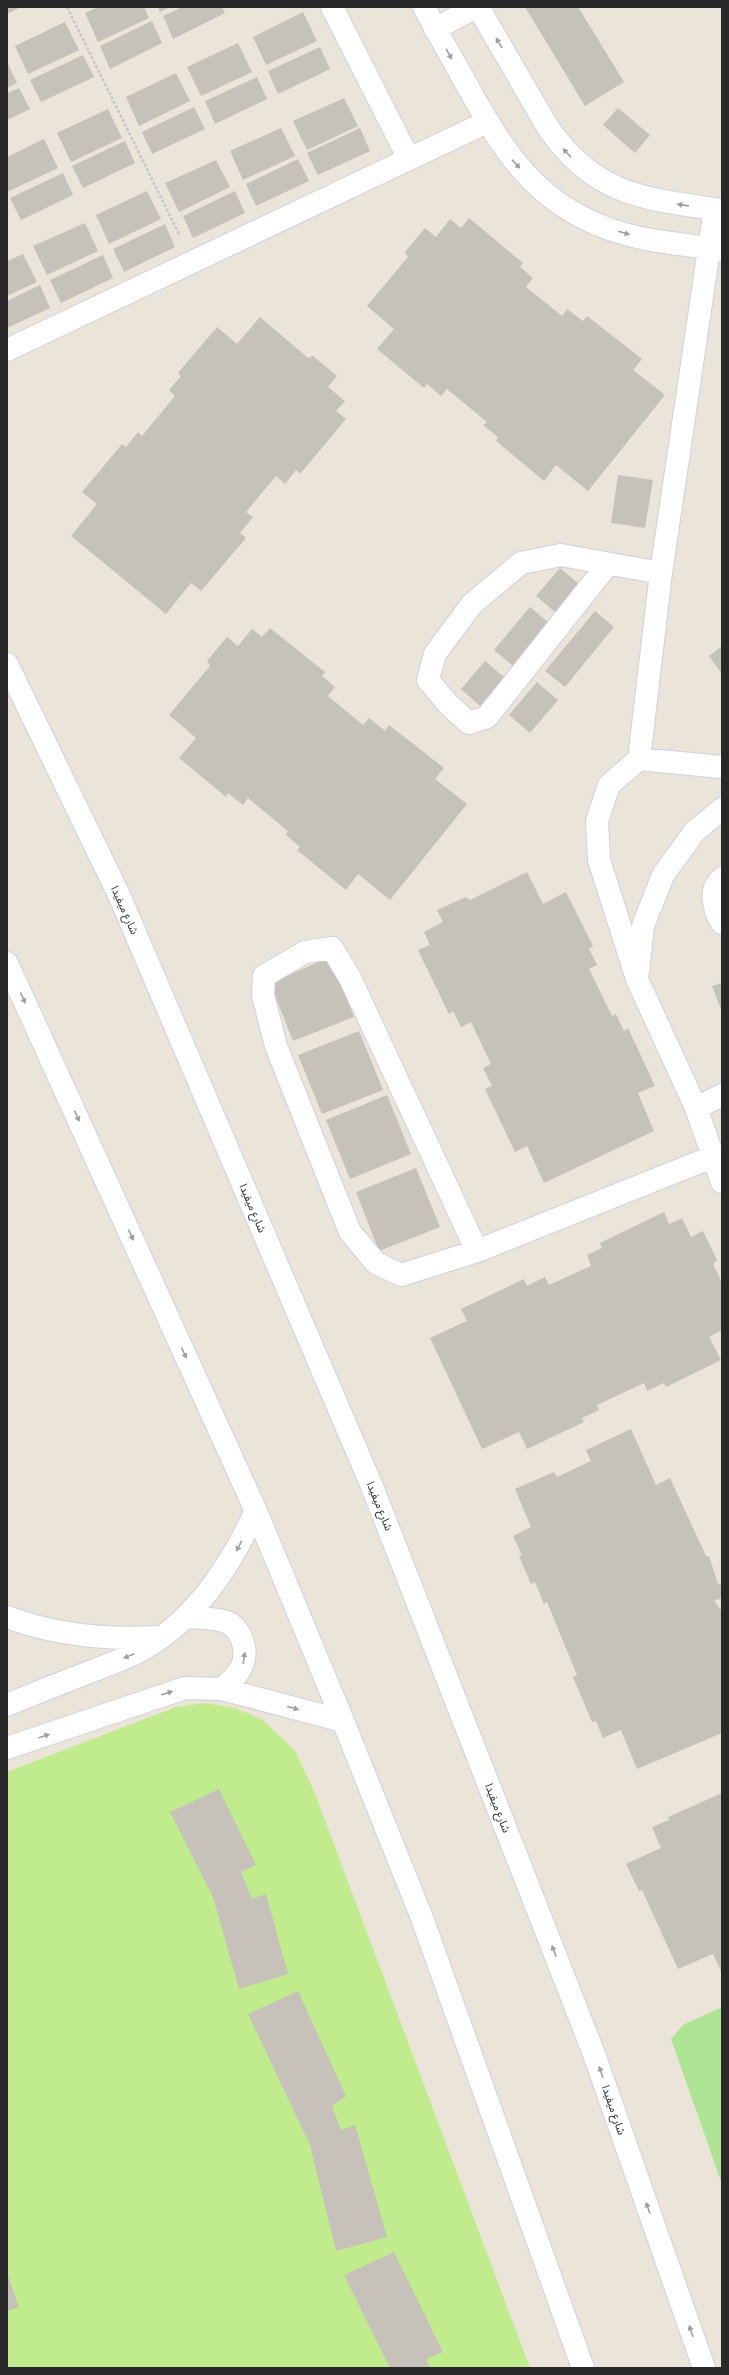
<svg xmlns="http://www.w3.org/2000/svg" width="729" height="2375" font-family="'Titillium Web','Noto Sans Arabic',sans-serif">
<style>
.green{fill:#ace493}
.pitch{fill:#c1ec8e}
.building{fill:#c6c1b9}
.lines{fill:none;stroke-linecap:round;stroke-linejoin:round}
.minor-casing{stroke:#ced1e2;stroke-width:24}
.path{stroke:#c7c7c7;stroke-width:2.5;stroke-dasharray:3 2;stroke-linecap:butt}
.minor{stroke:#fff;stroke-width:22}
.oneway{fill:#9e9e9e}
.labels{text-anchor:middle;stroke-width:3;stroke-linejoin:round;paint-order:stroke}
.street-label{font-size:11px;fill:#282828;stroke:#fff}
</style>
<rect width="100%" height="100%" fill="#ebe4d9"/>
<path class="green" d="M 722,2007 L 722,2184 L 671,2039 L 683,2025 Z"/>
<path class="pitch" d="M 205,1703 L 235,1708 L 263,1720 L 295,1751 L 314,1791 L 530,2368 L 7,2368 L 7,1772 L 176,1707 Z"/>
<path class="building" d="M 7,7 L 21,7 L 7,14 Z
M 98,7 L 144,7 L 149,18 L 98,42 L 85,13 Z
M 158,7 L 170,7 L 160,12 Z
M 182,7 L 222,7 L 225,13 L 173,39 L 163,16 Z
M 525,7 L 578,7 L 624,82 L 585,106 Z
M 303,12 L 317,41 L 266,65 L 253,37 Z
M 152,21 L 162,43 L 110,69 L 100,46 Z
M 65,22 L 79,50 L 28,74 L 15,46 Z
M 238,43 L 252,72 L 201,96 L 187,67 Z
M 320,47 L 330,69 L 278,94 L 268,71 Z
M 83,55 L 94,77 L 41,102 L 30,80 Z
M 7,62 L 17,83 L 7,88 Z
M 176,73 L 190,101 L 139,126 L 126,97 Z
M 257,77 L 267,99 L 215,124 L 205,101 Z
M 19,88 L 30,109 L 7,120 L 7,93 Z
M 344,98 L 358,126 L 307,150 L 293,121 Z
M 194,107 L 205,129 L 152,154 L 142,132 Z
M 618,108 L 650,135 L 635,153 L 603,125 Z
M 108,109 L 122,138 L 71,162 L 57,133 Z
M 281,128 L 295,156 L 243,180 L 230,151 Z
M 360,128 L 370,151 L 318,175 L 307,153 Z
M 44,139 L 58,168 L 7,192 L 7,157 Z
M 125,141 L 135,163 L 83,188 L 72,166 Z
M 298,159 L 309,181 L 256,206 L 246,184 Z
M 216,160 L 230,187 L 179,212 L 165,183 Z
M 63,173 L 73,195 L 21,220 L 10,198 Z
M 147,191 L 161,219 L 109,244 L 96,215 Z
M 235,191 L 245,213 L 193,238 L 183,216 Z
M 469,218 L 523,263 L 520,267 L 533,278 L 526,287 L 562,316 L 567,309 L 583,321 L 587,316 L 642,359 L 633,370 L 665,395 L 588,491 L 556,465 L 544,481 L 496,441 L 498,437 L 483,425 L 487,422 L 447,389 L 441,396 L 427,384 L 424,388 L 377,349 L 394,329 L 367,306 L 408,257 L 405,252 L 425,228 L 436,237 L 450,219 L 461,228 Z
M 85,223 L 98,251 L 47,275 L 33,246 Z
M 165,224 L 175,247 L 124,272 L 113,249 Z
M 23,254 L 37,282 L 7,296 L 7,261 Z
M 103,255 L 113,278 L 61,303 L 50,280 Z
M 40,285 L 50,308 L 7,328 L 7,301 Z
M 260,317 L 308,358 L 313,356 L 337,376 L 328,387 L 345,401 L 336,411 L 346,419 L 300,474 L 296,470 L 285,484 L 276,476 L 246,512 L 253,517 L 240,533 L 246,538 L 201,591 L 191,583 L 166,614 L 71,536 L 97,504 L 82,492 L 122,444 L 126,447 L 138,432 L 142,436 L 175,396 L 169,390 L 181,376 L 178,373 L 217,327 L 237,344 Z
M 618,475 L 653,480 L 645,528 L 611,523 Z
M 560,568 L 579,584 L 555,612 L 536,596 Z
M 530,607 L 549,623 L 513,666 L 494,650 Z
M 595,611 L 614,627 L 565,687 L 545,671 Z
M 270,628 L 325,672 L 322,676 L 335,687 L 328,696 L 363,725 L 369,718 L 385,731 L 389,725 L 444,768 L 435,779 L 467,804 L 390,900 L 358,874 L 346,890 L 297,850 L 300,847 L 286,835 L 288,831 L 248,798 L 243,805 L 228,793 L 226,797 L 179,758 L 196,738 L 169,715 L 210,666 L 207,661 L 227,637 L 238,646 L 252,629 L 262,637 Z
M 722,646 L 722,674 L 709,656 Z
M 485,661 L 504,677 L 480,706 L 461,689 Z
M 537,682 L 558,700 L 530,733 L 509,715 Z
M 527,872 L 543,904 L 566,892 L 593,946 L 589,949 L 597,965 L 589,969 L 612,1016 L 616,1014 L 624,1031 L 628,1028 L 655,1086 L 638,1093 L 654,1131 L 544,1183 L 527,1146 L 515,1152 L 485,1089 L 492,1086 L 483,1068 L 491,1064 L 471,1022 L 461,1027 L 453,1011 L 449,1014 L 418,950 L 430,945 L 424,932 L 443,922 L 437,910 L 466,897 L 470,900 Z
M 330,957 L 354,1017 L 293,1041 L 270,983 Z
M 722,983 L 722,1012 L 712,986 Z
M 359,1031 L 383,1090 L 322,1114 L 298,1055 Z
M 387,1095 L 411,1154 L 350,1179 L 326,1120 Z
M 416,1168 L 440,1227 L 379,1251 L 356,1192 Z
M 664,1212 L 669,1224 L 682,1218 L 691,1237 L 703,1231 L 717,1260 L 713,1264 L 722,1283 L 722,1330 L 709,1337 L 721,1360 L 666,1387 L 664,1383 L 647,1391 L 644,1383 L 597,1405 L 599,1410 L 582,1418 L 584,1422 L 527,1449 L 519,1432 L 482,1449 L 430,1338 L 467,1321 L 461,1309 L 524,1279 L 527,1286 L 545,1277 L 549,1285 L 591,1266 L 587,1255 L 602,1248 L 600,1243 Z
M 631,1429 L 656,1485 L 670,1478 L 706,1556 L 709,1556 L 718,1584 L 722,1583 L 722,1598 L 714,1601 L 722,1611 L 722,1733 L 637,1769 L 621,1730 L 603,1738 L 596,1721 L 592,1722 L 573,1677 L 577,1675 L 547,1602 L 544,1604 L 535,1582 L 531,1584 L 519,1556 L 522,1555 L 513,1536 L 531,1527 L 515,1489 L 554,1472 L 557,1477 L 591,1461 L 586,1450 Z
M 219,1789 L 256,1865 L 241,1872 L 252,1899 L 266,1894 L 288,1974 L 239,1989 L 213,1897 L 170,1812 Z
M 722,1793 L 722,1973 L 713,1954 L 678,1969 L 642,1890 L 639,1891 L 626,1864 L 661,1848 L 652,1827 L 669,1820 L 668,1817 Z
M 298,1991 L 346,2096 L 332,2106 L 341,2130 L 355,2125 L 387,2237 L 336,2251 L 310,2145 L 248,2014 Z
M 394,2252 L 443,2352 L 426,2359 L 430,2368 L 390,2368 L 344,2275 Z
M 7,2273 L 19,2307 L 7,2311 Z"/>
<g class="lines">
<defs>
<path id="minor" d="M 332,7 L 409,159
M 424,7 C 438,34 453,60 468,87 C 503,151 536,203 609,229 C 645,242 684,244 722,250
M 478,7 L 547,126 C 594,196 645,199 722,210
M 435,29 L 476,7
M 7,350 L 487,122
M 608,564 L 487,717 L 469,723 L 449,705 L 428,680 L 435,654 L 472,604 L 521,563 L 561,555 L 661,573
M 7,664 L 119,895 L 371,1484 L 594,2054 L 704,2368
M 639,759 L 661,573 L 715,209
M 722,767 L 639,759 L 609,785 L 597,821 L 599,860 L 637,979 L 696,1108 L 722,1182
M 722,878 C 708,890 714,910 722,923
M 7,963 L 256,1511 L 343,1721 L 422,1918 L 583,2368
M 638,972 L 643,926 L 663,875 L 695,831 L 722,809
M 696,1108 L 722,1095
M 477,1251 L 350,978 L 332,948 L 305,952 L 264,976 L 263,995 L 276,1046 L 350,1232 L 376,1263 L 401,1275 L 477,1251 L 712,1157
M 7,1617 C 55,1635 108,1640 159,1637
M 186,1617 C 198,1618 211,1618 223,1621 C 240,1625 248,1648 243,1663 C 240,1673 230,1682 222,1689
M 7,1705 C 35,1693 64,1682 92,1671 C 110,1664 128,1658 145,1648 C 197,1618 231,1564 256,1511
M 7,1748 L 185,1688 L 222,1689 L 343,1721"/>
</defs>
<use href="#minor" class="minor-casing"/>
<path class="path" d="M 67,7 L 180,236"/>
<use href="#minor" class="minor"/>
</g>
<defs><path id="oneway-solid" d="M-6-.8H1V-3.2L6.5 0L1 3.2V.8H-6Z"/></defs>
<g class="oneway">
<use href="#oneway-solid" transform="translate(499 43) rotate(-120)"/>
<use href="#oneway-solid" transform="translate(449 54) rotate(61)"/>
<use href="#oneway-solid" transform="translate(567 153) rotate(-133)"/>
<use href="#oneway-solid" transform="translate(516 164) rotate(47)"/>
<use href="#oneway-solid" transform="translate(683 205) rotate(-172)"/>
<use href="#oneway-solid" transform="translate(624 233) rotate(16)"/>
<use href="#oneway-solid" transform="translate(23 998) rotate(66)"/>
<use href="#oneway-solid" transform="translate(77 1116) rotate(66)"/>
<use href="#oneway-solid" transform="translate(131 1235) rotate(66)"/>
<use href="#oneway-solid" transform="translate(184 1353) rotate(66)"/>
<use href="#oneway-solid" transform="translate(239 1546) rotate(118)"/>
<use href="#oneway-solid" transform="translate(129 1656) rotate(158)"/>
<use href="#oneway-solid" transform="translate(244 1658) rotate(-82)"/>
<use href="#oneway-solid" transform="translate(167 1693) rotate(-17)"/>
<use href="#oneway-solid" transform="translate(293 1708) rotate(15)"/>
<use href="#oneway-solid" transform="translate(44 1736) rotate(-19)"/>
<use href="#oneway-solid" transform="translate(554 1951) rotate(-111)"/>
<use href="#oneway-solid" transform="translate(601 2072) rotate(-109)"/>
<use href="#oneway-solid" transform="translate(648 2208) rotate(-109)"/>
<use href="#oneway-solid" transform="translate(691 2331) rotate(-109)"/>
</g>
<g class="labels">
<g class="street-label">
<text transform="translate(125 910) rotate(66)" y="4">شارع ميفيدا</text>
<text transform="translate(253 1208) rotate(67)" y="4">شارع ميفيدا</text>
<text transform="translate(380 1506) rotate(68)" y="4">شارع ميفيدا</text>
<text transform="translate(498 1808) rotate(69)" y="4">شارع ميفيدا</text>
<text transform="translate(614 2110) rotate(71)" y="4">شارع ميفيدا</text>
</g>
</g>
<rect width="729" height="2375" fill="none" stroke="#282828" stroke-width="16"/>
</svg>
